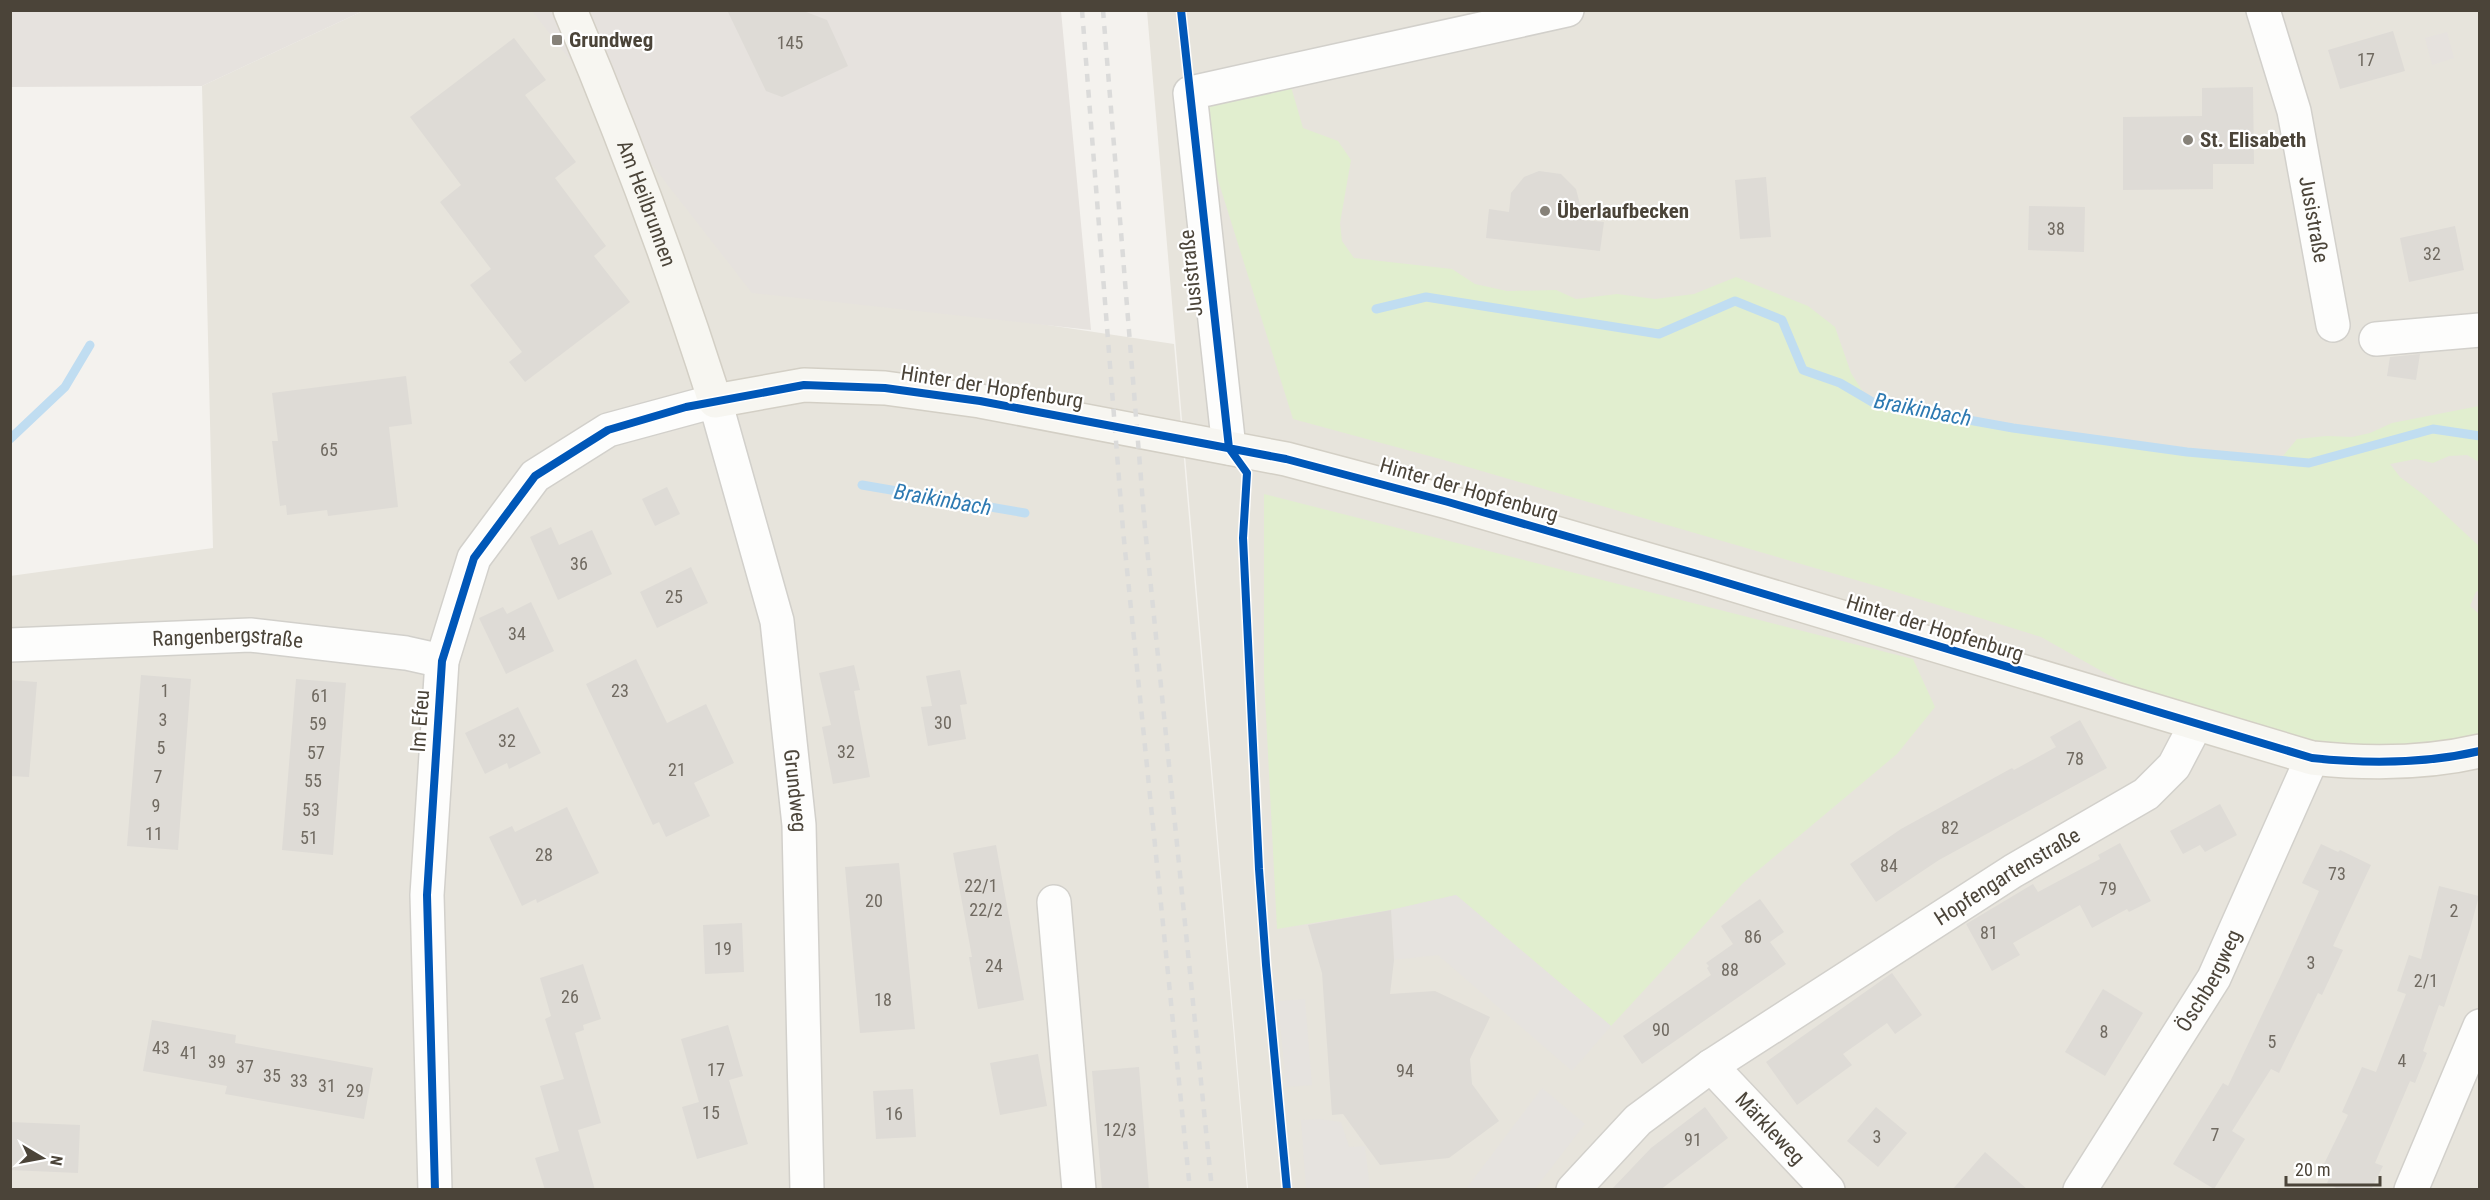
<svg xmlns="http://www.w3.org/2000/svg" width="2490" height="1200" font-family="'Roboto Condensed',sans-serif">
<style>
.residential{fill:#e7e4dc}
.industrial{fill:#e6e2de}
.green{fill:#e1eecf}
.parking{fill:#e6e3df}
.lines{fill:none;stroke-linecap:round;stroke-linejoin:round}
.stream{stroke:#c0ddf1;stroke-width:9}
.building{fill:#dedbd6}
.street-casing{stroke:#d2d0cb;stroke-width:36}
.secondary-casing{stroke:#d3cfc5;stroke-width:36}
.street{stroke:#fdfdfc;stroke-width:33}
.secondary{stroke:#f7f6f1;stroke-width:33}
.rail{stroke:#dbdbda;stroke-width:4.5;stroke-dasharray:8 8;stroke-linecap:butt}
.cycleway-casing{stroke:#fff;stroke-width:11}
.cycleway{stroke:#0057b8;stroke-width:8}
.poi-dot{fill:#868178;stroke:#fff;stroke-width:2}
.labels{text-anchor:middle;stroke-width:4.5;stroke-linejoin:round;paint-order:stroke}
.number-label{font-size:18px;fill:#706a61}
.poi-label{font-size:21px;font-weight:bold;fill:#4b4439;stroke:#fff;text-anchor:start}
.street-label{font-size:21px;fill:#4b4439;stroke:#fff}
.water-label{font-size:22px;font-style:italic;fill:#2e7ab2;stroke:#fff}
</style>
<rect width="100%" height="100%" fill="#f4f2ee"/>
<path class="residential" d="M 363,11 L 534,11 L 753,281 L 1174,344 L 1247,1189 L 11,1189 L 10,576 L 213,548 L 202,86 Z
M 1147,11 L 2479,11 L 2479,1189 L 1248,1189 Z"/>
<path class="industrial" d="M 10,11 L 11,10 L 363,11 L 202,86 L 11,87 Z
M 532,11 L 1061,11 L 1091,330 L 752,293 Z
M 2447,32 L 2454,58 L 2432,65 L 2425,38 Z"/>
<path class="green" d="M 1287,73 L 1303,128 L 1338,141 L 1351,160 L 1340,223 L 1342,241 L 1354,258 L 1452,269 L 1475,284 L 1507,291 L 1556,290 L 1576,299 L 1617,294 L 1655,299 L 1694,294 L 1736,277 L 1808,306 L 1835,327 L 1851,373 L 1872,406 C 2017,431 2162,452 2309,467 L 2322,464 L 2309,466 L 2301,460 L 2283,456 L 2297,439 L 2327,436 L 2352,437 L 2370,433 L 2392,423 L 2479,406 L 2479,462 L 2467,455 L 2449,456 L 2433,463 L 2416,459 L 2390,464 L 2400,477 L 2424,495 L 2479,546 L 2479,590 L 2476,592 L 2470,606 L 2479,614 L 2479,751 L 2418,761 L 2196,724 L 2041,637 L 1880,587 L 1444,460 L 1293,419 L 1191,94 Z
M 1264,494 L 1913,659 L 1935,707 L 1897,754 L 1743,883 L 1611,1026 L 1456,895 L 1391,910 L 1277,929 L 1264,676 Z"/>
<path class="parking" d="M 1456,895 L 1611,1026 L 1572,1071 L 1438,955 L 1394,960 L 1391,910 Z
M 1305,999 L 1312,1085 L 1286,1087 L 1278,1001 Z
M 1542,1088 L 1585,1124 L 1535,1189 L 1466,1189 Z
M 1319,1119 L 1341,1122 L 1349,1147 L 1365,1146 L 1370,1189 L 1306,1189 L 1301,1120 Z"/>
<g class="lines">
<path class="stream" d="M 1376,309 L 1426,297 L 1659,334 L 1735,301 L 1782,320 L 1803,370 L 1840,383 L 1874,403 L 2013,428 L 2187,452 L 2309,463 L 2433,429 L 2480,436
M 10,439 L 65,387 L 90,345
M 862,485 L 1025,513"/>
</g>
<path class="building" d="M 727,10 L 801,10 L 827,20 L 848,66 L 782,97 L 766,91 Z
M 2393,31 L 2405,71 L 2340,89 L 2328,50 Z
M 514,38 L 546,80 L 525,95 L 576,162 L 555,178 L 606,246 L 594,256 L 630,302 L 525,382 L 509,362 L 522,352 L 470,285 L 491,269 L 440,202 L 461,185 L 410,117 Z
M 2253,87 L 2254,164 L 2213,164 L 2213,189 L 2123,190 L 2123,117 L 2202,116 L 2202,88 Z
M 1539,171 L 1561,174 L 1576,189 L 1584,220 L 1604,222 L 1600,251 L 1486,238 L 1489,209 L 1509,212 L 1511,193 L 1524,177 Z
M 1766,177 L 1771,237 L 1740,239 L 1735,180 Z
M 2029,206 L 2085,207 L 2084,252 L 2028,250 Z
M 2455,226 L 2464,270 L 2409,282 L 2400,238 Z
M 2420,354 L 2416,380 L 2387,376 L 2390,357 Z
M 406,376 L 412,424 L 389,427 L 398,507 L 328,516 L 327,510 L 287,515 L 286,505 L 280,506 L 272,441 L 278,441 L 272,393 Z
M 667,487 L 680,514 L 655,526 L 642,499 Z
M 551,527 L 559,545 L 592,530 L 612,574 L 558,600 L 530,537 Z
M 691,567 L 708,603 L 657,628 L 640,592 Z
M 531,602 L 554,651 L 506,674 L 479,618 L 503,607 L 507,614 Z
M 636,659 L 667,723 L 706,704 L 734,763 L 694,783 L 710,816 L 666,837 L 659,822 L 653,825 L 586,684 Z
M 854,665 L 860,690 L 854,691 L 870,777 L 833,784 L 822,727 L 831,725 L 819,673 Z
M 960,670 L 967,704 L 960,705 L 966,739 L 928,746 L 921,707 L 932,706 L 926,676 Z
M 141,675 L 191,679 L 178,850 L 127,846 Z
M 296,679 L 346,683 L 333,855 L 282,850 Z
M 10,680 L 37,682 L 29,777 L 10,776 Z
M 518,707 L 541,753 L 509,769 L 507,763 L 485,774 L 465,733 Z
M 2080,720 L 2107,768 L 1939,860 L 1876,902 L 1850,864 L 1901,829 L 2012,768 L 2014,770 L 2056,747 L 2050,737 Z
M 2220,804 L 2237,835 L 2205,852 L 2200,845 L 2183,854 L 2170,831 Z
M 567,807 L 599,873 L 537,903 L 536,899 L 522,906 L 489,837 L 512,826 L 515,832 Z
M 2120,843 L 2151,901 L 2129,912 L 2127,909 L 2092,928 L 2080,905 L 2013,943 L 2020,955 L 1992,971 L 1966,924 L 2033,884 L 2038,892 L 2100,859 L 2098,855 Z
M 2321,844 L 2338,852 L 2340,850 L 2371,865 L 2333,946 L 2343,950 L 2322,995 L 2318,993 L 2279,1073 L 2271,1069 L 2232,1131 L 2245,1139 L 2214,1189 L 2173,1164 L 2223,1083 L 2228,1086 L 2281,975 L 2319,891 L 2302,883 Z
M 996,845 L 1024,1000 L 978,1009 L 969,957 L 972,957 L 953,853 Z
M 899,863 L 915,1029 L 860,1033 L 845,867 Z
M 2439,886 L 2479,896 L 2470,929 L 2444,1007 L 2439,1005 L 2423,1051 L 2427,1053 L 2415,1083 L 2410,1081 L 2375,1163 L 2383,1166 L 2371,1190 L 2340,1190 L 2327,1183 L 2333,1170 L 2323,1166 L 2348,1115 L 2342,1112 L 2362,1067 L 2376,1072 L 2406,994 L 2397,991 L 2409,955 L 2421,959 Z
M 1760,899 L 1784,932 L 1770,942 L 1786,964 L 1642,1064 L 1623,1036 L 1711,975 L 1707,968 L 1709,966 L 1706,963 L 1733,944 L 1721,926 Z
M 1391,910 L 1394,960 L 1390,994 L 1435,991 L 1490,1017 L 1470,1059 L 1472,1084 L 1499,1121 L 1449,1158 L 1380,1165 L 1343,1114 L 1332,1115 L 1322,973 L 1308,925 Z
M 742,923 L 744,972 L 705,974 L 703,925 Z
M 583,964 L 601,1019 L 583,1025 L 584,1030 L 575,1033 L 601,1123 L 578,1130 L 595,1190 L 545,1190 L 535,1158 L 559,1151 L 540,1086 L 564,1079 L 545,1019 L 551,1016 L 540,978 Z
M 1892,973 L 1922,1015 L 1895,1034 L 1887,1023 L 1843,1054 L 1852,1065 L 1797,1105 L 1766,1062 Z
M 2103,989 L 2143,1013 L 2105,1076 L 2065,1052 Z
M 152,1020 L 236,1035 L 235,1043 L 373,1068 L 364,1119 L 225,1094 L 227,1086 L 143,1071 Z
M 728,1025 L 743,1076 L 729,1080 L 748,1144 L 697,1159 L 682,1107 L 699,1102 L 681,1039 Z
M 1038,1054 L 1047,1106 L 1000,1115 L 990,1063 Z
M 1139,1067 L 1149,1190 L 1102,1190 L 1092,1071 Z
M 913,1089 L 916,1137 L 876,1139 L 873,1091 Z
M 1705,1107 L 1728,1138 L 1660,1190 L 1611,1190 L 1651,1148 Z
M 1876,1107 L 1907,1133 L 1878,1167 L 1847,1141 Z
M 10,1122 L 80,1125 L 78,1173 L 10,1170 Z
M 1985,1152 L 2028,1190 L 1952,1190 Z"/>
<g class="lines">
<defs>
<g id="street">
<path id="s1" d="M 2263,10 L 2294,111 L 2333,325"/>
<path d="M 2376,339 L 2480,330"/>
<path d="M 1229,448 L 1190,93 L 1567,10"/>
<path id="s2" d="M 10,645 L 250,635 L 406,653 L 442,661"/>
<path d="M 1054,902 L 1079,1190"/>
<path id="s3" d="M 1711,1066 L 1828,1190"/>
<path id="s4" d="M 435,1190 L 427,895 L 442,661 L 474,558 L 535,476 L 608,430 L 715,401 L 777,621 L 799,825 L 807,1190"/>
<path id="s5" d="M 1573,1190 L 1638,1120 L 1711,1066 L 2013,871 L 2146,794 L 2174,766 L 2196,724"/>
<path id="s6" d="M 2080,1190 L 2214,978 L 2312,758"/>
<path d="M 2411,1190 L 2480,1026"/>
</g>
<g id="secondary">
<path id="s7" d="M 570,10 C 624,138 673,269 715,401 L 804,385 L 885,388 L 980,401 L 1286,459 L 1448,502 L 1701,575 L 2312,758 C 2368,764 2424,764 2480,751"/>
</g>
</defs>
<use href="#street" class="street-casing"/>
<use href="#secondary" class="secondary-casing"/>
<use href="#street" class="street"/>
<use href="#secondary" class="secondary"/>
<path class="rail" d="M 1082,10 L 1123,530 L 1190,1190
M 1103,10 L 1145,528 L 1212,1190"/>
<defs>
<path id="cycleway" d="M 1181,10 L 1229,448
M 1229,448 L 1247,473 L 1243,538 L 1259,869 L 1266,965 L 1287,1190
M 435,1190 L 427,895 L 442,661 L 474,558 L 535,476 L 608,430 L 686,407 L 804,385 L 885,388 L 980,401 L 1286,459 L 1448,502 L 1701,575 L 2312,758 C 2368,764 2424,764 2480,751"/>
</defs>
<use href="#cycleway" class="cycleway-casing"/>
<use href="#cycleway" class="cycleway"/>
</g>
<g class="poi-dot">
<rect x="551" y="34" width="12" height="12" rx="3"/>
<circle cx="2188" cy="140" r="6"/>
<circle cx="1545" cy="211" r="6"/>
</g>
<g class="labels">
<g class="number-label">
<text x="790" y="49">145</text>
<text x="2366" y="66">17</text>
<text x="2056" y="235">38</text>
<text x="2432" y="260">32</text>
<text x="329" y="456">65</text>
<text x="579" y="570">36</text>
<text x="674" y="603">25</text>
<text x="517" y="640">34</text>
<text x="165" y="697">1</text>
<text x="620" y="697">23</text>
<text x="320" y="702">61</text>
<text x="163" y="726">3</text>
<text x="943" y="729">30</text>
<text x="318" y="730">59</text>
<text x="507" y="747">32</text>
<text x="161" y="754">5</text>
<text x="846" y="758">32</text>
<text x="316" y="759">57</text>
<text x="2075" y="765">78</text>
<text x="677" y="776">21</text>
<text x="158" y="783">7</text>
<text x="313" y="787">55</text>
<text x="156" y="812">9</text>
<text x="311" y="816">53</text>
<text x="1950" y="834">82</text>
<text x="154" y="840">11</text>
<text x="309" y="844">51</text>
<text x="544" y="861">28</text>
<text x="1889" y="872">84</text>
<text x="2337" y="880">73</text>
<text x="981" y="892">22/1</text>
<text x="2108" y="895">79</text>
<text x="874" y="907">20</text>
<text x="986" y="916">22/2</text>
<text x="2454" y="917">2</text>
<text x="1989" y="939">81</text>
<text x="1753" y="943">86</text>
<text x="723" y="955">19</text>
<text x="2311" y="969">3</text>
<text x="994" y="972">24</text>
<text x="1730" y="976">88</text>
<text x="2426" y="987">2/1</text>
<text x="570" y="1003">26</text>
<text x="883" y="1006">18</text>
<text x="1661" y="1036">90</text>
<text x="2104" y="1038">8</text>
<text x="2272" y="1048">5</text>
<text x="161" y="1054">43</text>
<text x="189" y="1059">41</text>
<text x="2402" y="1067">4</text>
<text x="217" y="1068">39</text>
<text x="245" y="1073">37</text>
<text x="716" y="1076">17</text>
<text x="1405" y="1077">94</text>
<text x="272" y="1082">35</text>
<text x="299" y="1087">33</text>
<text x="327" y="1092">31</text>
<text x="355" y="1097">29</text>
<text x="711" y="1119">15</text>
<text x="894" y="1120">16</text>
<text x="1120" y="1136">12/3</text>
<text x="2215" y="1141">7</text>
<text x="1877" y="1143">3</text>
<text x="1693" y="1146">91</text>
</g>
<g class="poi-label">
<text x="569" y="47">Grundweg</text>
<text x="2200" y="147">St. Elisabeth</text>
<text x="1557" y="218">Überlaufbecken</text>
</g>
<g class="street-label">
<text dy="7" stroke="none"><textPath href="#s7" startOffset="208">Am Heilbrunnen</textPath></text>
<text dy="7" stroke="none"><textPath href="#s1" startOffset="216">Jusistraße</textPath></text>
<text transform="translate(1191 273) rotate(-96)" y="7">Jusistraße</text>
<text transform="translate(992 387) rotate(9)" y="7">Hinter der Hopfenburg</text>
<text transform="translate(1469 490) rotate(16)" y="7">Hinter der Hopfenburg</text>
<text transform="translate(1935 628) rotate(17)" y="7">Hinter der Hopfenburg</text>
<text dy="7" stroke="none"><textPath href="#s2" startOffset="218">Rangenbergstraße</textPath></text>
<text transform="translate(420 721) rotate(-86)" y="7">Im Efeu</text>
<text dy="7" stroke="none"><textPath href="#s4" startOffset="1336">Grundweg</textPath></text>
<text dy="7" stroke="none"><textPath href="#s5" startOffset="538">Hopfengartenstraße</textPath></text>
<text dy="7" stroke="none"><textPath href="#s6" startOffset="246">Öschbergweg</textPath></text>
<text dy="7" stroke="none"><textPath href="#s3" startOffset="86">Märkleweg</textPath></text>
</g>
<g class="water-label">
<text transform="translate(1923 409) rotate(11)" y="8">Braikinbach</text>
<text transform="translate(943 499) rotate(10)" y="8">Braikinbach</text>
</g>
</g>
<rect width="2490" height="1200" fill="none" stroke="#4b4439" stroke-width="24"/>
<g transform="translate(42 1158) rotate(100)" stroke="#ffffff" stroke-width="4.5" paint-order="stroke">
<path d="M0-4.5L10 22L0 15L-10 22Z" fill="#4b4439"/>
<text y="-9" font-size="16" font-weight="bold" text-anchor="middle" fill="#4b4439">N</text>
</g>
<path d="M2286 1176v9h94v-9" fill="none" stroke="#4b4439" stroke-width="3"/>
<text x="2295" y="1176" font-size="18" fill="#4b4439" stroke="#ffffff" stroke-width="4.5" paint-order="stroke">20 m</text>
</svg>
